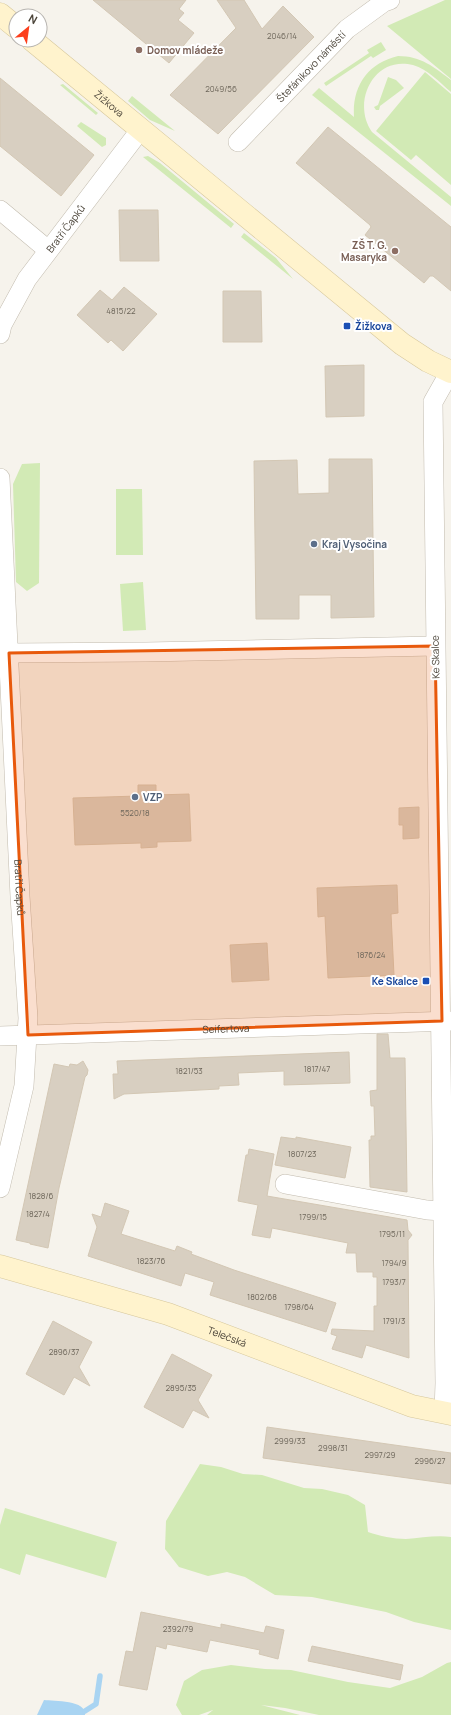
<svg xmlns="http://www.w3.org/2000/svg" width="451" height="1715" font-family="Manrope,sans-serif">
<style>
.green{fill:#d2eab5}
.water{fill:#a9d4f2}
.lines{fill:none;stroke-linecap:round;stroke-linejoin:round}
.stream{stroke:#a9d4f2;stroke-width:5.5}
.building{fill:#d8cfc1;stroke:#d3c7b4}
.street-casing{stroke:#c2bbae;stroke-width:20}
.secondary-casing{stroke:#d6c79b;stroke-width:23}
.street{stroke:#fff;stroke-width:19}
.secondary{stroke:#fff3cd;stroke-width:22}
.marked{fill:#e8590c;fill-opacity:0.2;stroke:#e8590c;stroke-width:3;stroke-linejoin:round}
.education-dot{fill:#8d6e63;stroke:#fff;stroke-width:1.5}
.transit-dot{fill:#1a4fb4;stroke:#fff;stroke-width:1.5}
.service-dot{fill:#5c6f8a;stroke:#fff;stroke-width:1.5}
.labels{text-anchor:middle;stroke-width:4;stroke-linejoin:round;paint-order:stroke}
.number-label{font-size:8px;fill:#6e675b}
.education-label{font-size:10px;font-weight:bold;fill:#785e54;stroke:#fff;text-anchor:start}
.street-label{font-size:10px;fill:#4b4439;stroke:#fff}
.transit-label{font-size:10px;font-weight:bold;fill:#164399;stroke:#fff;text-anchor:start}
.service-label{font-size:10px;font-weight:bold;fill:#4e5e75;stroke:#fff;text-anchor:start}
</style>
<rect width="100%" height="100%" fill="#f6f3ec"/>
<path class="green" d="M 445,0 L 451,0 L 451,79 L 387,26 Z
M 381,42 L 386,50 L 373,58 L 371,56 L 326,86 L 324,83 L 369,53 L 367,50 Z
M 398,56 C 421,56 434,67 451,80 L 451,92 C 440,83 428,69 413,65 C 374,55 351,102 372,132 L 451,197 L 451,206 L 312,95 L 319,88 L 354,117 C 352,86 368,63 398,56 Z
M 425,72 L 451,94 L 451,185 L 416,155 L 411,160 L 376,131 Z
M 388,77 L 396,80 L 404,88 L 380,106 L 379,110 L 376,110 L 374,107 L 378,105 Z
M 63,84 L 98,113 L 96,115 L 60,85 Z
M 132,96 L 175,131 L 150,120 L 128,101 Z
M 81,122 L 106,138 L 106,145 L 102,147 L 77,126 Z
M 148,156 L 160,163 L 234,224 L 231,228 L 143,157 Z
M 244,233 L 276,258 L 293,279 L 241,237 Z
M 40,463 L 39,583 L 27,591 L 16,582 L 13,484 L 22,464 Z
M 116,489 L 142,489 L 143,555 L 116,555 Z
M 143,582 L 146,630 L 123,631 L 120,584 Z
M 200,1464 L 221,1467 L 243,1474 L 262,1475 L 304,1488 L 322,1489 L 348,1495 L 365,1505 L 368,1532 C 380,1536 393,1539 406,1539 C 421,1538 436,1535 451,1537 L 451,1630 L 414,1622 L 386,1612 L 312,1597 L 275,1595 L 245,1577 L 227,1572 L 208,1576 L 179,1567 L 165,1549 L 166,1521 Z
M 5,1508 L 117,1542 L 106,1578 L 26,1554 L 20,1575 L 0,1568 L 0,1525 Z
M 451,1662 L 451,1715 L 319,1715 L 285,1708 L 261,1705 L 300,1715 L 207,1715 L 213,1710 L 199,1715 L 182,1715 L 176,1705 L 184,1681 L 202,1670 L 231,1665 L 265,1669 L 291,1670 L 348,1682 L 390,1688 L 422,1677 L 447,1663 Z"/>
<path class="water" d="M 44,1700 C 54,1701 87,1700 85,1715 L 37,1715 Z"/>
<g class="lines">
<path class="stream" d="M 85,1711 L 96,1704 L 100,1676"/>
</g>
<path class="building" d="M 93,0 L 186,0 L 179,9 L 184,13 L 178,20 L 194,33 L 169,63 Z
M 217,0 L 244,0 L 262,29 L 283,6 L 314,37 L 218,134 L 170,95 L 236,28 Z
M 0,78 L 94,155 L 61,196 L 0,146 Z
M 328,127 L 451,227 L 451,291 L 433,276 L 430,276 L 424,283 L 365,235 L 371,227 L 370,225 L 296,163 Z
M 119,210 L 158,210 L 159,261 L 120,261 Z
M 124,287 L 157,314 L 123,351 L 111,340 L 108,343 L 77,315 L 100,290 L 112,300 Z
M 223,291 L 261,291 L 262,342 L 223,342 Z
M 364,365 L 364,416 L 326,417 L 325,366 Z
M 329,459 L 372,459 L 374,617 L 331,618 L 331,595 L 299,595 L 299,619 L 256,619 L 254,461 L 297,460 L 298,494 L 329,493 Z
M 138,785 L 156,785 L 156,795 L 189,794 L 191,841 L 157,842 L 157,847 L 141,848 L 141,843 L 75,845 L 73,798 L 138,796 Z
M 419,807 L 419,838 L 403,839 L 403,825 L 399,825 L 399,808 Z
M 397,885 L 398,913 L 391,914 L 394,975 L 328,978 L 325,916 L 318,917 L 317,888 Z
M 267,943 L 269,980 L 232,982 L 230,945 Z
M 377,1034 L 388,1034 L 390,1058 L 405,1058 L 407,1192 L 370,1187 L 369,1140 L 371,1140 L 371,1136 L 375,1136 L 374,1106 L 371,1106 L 370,1091 L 377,1090 Z
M 349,1052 L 350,1083 L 284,1085 L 284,1071 L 238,1073 L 239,1085 L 219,1086 L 219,1089 L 124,1094 L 114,1099 L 113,1074 L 118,1074 L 117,1061 Z
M 83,1061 L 88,1070 L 87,1075 L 85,1077 L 59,1188 L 48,1248 L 30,1244 L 30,1243 L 16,1240 L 54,1064 L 69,1067 L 70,1064 L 77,1065 Z
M 281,1137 L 296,1139 L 296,1137 L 351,1147 L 345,1178 L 275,1165 Z
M 249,1149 L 274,1154 L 267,1196 L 407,1220 L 408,1230 L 412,1235 L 408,1240 L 409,1358 L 366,1345 L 362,1358 L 332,1349 L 337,1336 L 331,1334 L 332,1329 L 374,1331 L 374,1306 L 377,1306 L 377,1277 L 373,1277 L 373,1272 L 357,1272 L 356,1253 L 346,1253 L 348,1243 L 272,1228 L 270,1238 L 252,1235 L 258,1205 L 238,1201 L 246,1155 L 248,1155 Z
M 105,1203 L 129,1211 L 121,1234 L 175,1251 L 177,1246 L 192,1252 L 191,1254 L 234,1270 L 336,1303 L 326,1332 L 210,1295 L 214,1282 L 185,1273 L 181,1286 L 88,1256 L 97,1227 L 92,1214 L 101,1217 Z
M 53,1321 L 92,1342 L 79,1367 L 90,1386 L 74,1377 L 64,1395 L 26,1374 Z
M 172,1354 L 212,1375 L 198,1400 L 209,1418 L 193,1410 L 183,1428 L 144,1407 Z
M 267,1427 L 451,1453 L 451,1484 L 263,1458 Z
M 141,1612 L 221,1628 L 221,1624 L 264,1633 L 266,1626 L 284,1630 L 278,1659 L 259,1654 L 260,1650 L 210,1640 L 207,1652 L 167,1644 L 166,1649 L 156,1646 L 147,1690 L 119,1685 L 126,1651 L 133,1652 Z
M 312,1646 L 403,1665 L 400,1680 L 308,1661 Z"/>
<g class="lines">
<defs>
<g id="street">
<path id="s1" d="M 238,142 L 347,29 L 384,2 L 390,0"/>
<path d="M 0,210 L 48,250"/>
<path id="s2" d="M 0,334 L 2,325 L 27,279 L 141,129"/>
<path id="s3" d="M 0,478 L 20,896 L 28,1018 L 24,1086 L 0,1188"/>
<path d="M 9,653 L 146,652 L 435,646"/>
<path id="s4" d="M 0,1036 L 451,1021"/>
<path d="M 285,1184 L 427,1210 L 443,1211"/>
<path d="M 444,1412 L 445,1383 L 433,402 L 450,372"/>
</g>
<g id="secondary">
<path d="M 0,14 L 16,27"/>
<path id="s5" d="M 32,40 L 402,344 L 428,361 L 451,372"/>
<path id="s6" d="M 0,1266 L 168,1314 L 412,1406 L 451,1414"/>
</g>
</defs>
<use href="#street" class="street-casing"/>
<use href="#secondary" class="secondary-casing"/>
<use href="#street" class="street"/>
<use href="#secondary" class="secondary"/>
</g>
<path class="marked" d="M 435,646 L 442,1021 L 28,1035 L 9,653 Z"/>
<g class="education-dot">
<circle cx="139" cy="50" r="4"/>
<circle cx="395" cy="251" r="4"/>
</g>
<g class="transit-dot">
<rect x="343" y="322" width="8" height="8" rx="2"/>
<rect x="422" y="977" width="8" height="8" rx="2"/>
</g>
<g class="service-dot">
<circle cx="314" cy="544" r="4"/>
<circle cx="135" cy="797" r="4"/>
</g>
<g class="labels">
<g class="number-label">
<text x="282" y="39">2046/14</text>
<text x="221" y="92">2049/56</text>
<text x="121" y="314">4815/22</text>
<text x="135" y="816">5520/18</text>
<text x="371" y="958">1876/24</text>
<text x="317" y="1072">1817/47</text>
<text x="189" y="1074">1821/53</text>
<text x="302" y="1157">1807/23</text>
<text x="41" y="1199">1828/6</text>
<text x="38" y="1217">1827/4</text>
<text x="313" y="1220">1799/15</text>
<text x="392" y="1237">1795/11</text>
<text x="151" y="1264">1823/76</text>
<text x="394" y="1266">1794/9</text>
<text x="394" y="1285">1793/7</text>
<text x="262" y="1300">1802/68</text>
<text x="299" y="1310">1798/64</text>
<text x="394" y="1324">1791/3</text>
<text x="64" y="1355">2896/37</text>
<text x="181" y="1391">2895/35</text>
<text x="290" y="1444">2999/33</text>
<text x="333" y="1451">2998/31</text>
<text x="380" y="1458">2997/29</text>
<text x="430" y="1464">2996/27</text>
<text x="178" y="1632">2392/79</text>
</g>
<g class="education-label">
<text x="147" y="54">Domov mládeže</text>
<text x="387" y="249" text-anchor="end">ZŠ T. G.<tspan x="387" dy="12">Masaryka</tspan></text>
</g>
<g class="street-label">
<text dy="4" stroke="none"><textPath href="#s1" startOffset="105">Štefánikovo náměstí</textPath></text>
<text dy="4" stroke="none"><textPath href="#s5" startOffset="100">Žižkova</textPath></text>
<text dy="4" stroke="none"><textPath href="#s2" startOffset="125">Bratří Čapků</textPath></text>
<text transform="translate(435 657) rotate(-91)" y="4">Ke Skalce</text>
<text dy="4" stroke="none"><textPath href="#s3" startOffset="410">Bratří Čapků</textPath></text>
<text dy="4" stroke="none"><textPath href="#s4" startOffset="226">Seifertova</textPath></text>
<text dy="4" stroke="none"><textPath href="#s6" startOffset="238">Telečská</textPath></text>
</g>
<g class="transit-label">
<text x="355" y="330">Žižkova</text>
<text x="418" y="985" text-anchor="end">Ke Skalce</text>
</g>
<g class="service-label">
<text x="322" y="548">Kraj Vysočina</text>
<text x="143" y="801">VZP</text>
</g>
</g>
<g transform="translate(28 28) rotate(29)"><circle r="19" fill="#ffffff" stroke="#b7b4b0"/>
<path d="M0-3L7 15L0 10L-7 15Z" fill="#fc3f1d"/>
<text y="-6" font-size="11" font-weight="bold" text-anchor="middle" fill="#4b4439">N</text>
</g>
</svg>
